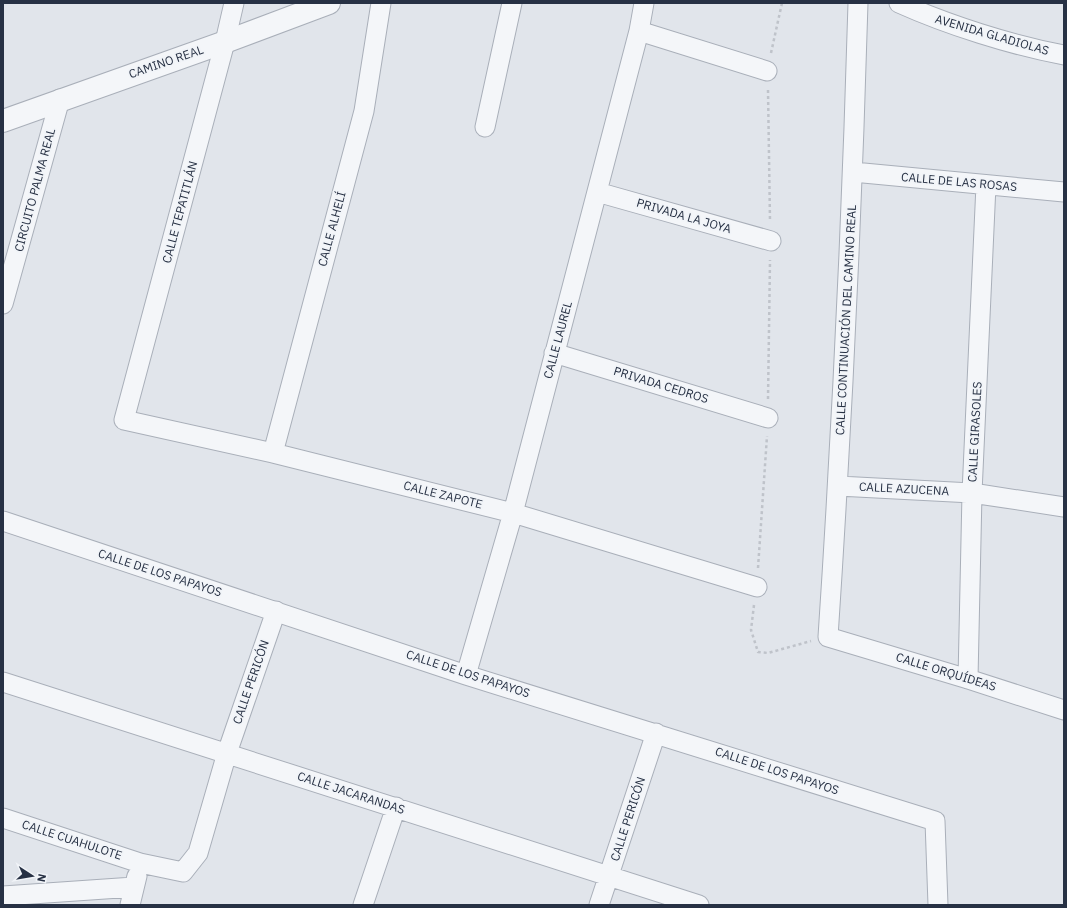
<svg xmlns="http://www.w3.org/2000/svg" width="1067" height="908" font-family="'IBM Plex Sans',sans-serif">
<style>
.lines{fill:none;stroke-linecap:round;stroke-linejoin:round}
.minor-casing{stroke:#a9afb9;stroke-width:21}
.tertiary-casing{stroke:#a9afb9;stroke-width:24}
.path{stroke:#bfc3ca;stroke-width:2.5;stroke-dasharray:3 3;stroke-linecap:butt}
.minor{stroke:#f4f6f9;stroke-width:19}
.tertiary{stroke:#f4f6f9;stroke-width:22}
.labels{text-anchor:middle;stroke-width:3.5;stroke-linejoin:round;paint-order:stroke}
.street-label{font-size:12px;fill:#273144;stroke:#f1f4f8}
</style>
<rect width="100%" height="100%" fill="#e1e5eb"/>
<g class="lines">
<defs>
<path id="minor" d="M 234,3 L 225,42 L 124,420 L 273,453 L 513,513 L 757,587
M 858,3 C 852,214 842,426 828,637 L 968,679 L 1064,710
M 899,3 C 948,25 1011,45 1064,55
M 639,31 L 767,71
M 485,127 L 512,3
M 853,172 L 1064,192
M 597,192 L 771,241
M 3,304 L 60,99
M 554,353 L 768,418
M 273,453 L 364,111 L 381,3
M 838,486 L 972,493 L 1064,507
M 3,521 L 466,675 L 935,821 L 938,905
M 466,675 L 513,513 L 639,31 L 644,3
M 968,679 L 972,493 L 986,185
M 3,682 L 699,905
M 3,818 L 140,863 L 183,872 L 198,853 L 227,753 L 276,611
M 3,896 L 134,887
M 130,905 L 137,876
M 363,905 L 396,807
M 599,905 L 656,733"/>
<path id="tertiary" d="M 3,121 L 225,42 L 329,3"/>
</defs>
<use href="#minor" class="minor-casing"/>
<use href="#tertiary" class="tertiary-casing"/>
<path class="path" d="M 771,53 L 782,3
M 768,90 L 770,221
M 768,399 L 770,260
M 758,568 L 767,436
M 754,605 L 751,630 L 758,652 L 768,653 L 811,641"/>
<use href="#minor" class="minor"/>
<use href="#tertiary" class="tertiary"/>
</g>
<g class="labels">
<g class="street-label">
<text transform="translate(992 35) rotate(16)" y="4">AVENIDA GLADIOLAS</text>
<text transform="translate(166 62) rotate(-19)" y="4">CAMINO REAL</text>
<text transform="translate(959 182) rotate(5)" y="4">CALLE DE LAS ROSAS</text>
<text transform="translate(35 190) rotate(-75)" y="4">CIRCUITO PALMA REAL</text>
<text transform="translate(180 212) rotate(-75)" y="4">CALLE TEPATITLÁN</text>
<text transform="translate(684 216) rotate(16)" y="4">PRIVADA LA JOYA</text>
<text transform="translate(332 229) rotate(-75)" y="4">CALLE ALHELÍ</text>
<text transform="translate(846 320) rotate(-87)" y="4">CALLE CONTINUACIÓN DEL CAMINO REAL</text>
<text transform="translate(558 340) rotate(-75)" y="4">CALLE LAUREL</text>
<text transform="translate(661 385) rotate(17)" y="4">PRIVADA CEDROS</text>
<text transform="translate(975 432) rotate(-87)" y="4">CALLE GIRASOLES</text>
<text transform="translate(904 489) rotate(3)" y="4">CALLE AZUCENA</text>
<text transform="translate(443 495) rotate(14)" y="4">CALLE ZAPOTE</text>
<text transform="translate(160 573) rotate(18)" y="4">CALLE DE LOS PAPAYOS</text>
<text transform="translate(946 672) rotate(17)" y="4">CALLE ORQUÍDEAS</text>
<text transform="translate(468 674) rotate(18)" y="4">CALLE DE LOS PAPAYOS</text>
<text transform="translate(251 682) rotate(-71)" y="4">CALLE PERICÓN</text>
<text transform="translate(777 771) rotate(18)" y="4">CALLE DE LOS PAPAYOS</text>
<text transform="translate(351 793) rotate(18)" y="4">CALLE JACARANDAS</text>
<text transform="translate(628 819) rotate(-72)" y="4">CALLE PERICÓN</text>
<text transform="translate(72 840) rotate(18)" y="4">CALLE CUAHULOTE</text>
</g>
</g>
<rect width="1067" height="908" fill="none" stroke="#273144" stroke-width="8"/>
<g transform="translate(32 876) rotate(102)" stroke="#f1f4f8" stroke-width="3" paint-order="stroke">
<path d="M0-3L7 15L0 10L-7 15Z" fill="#273144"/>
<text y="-6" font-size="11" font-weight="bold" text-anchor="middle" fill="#273144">N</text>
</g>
</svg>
